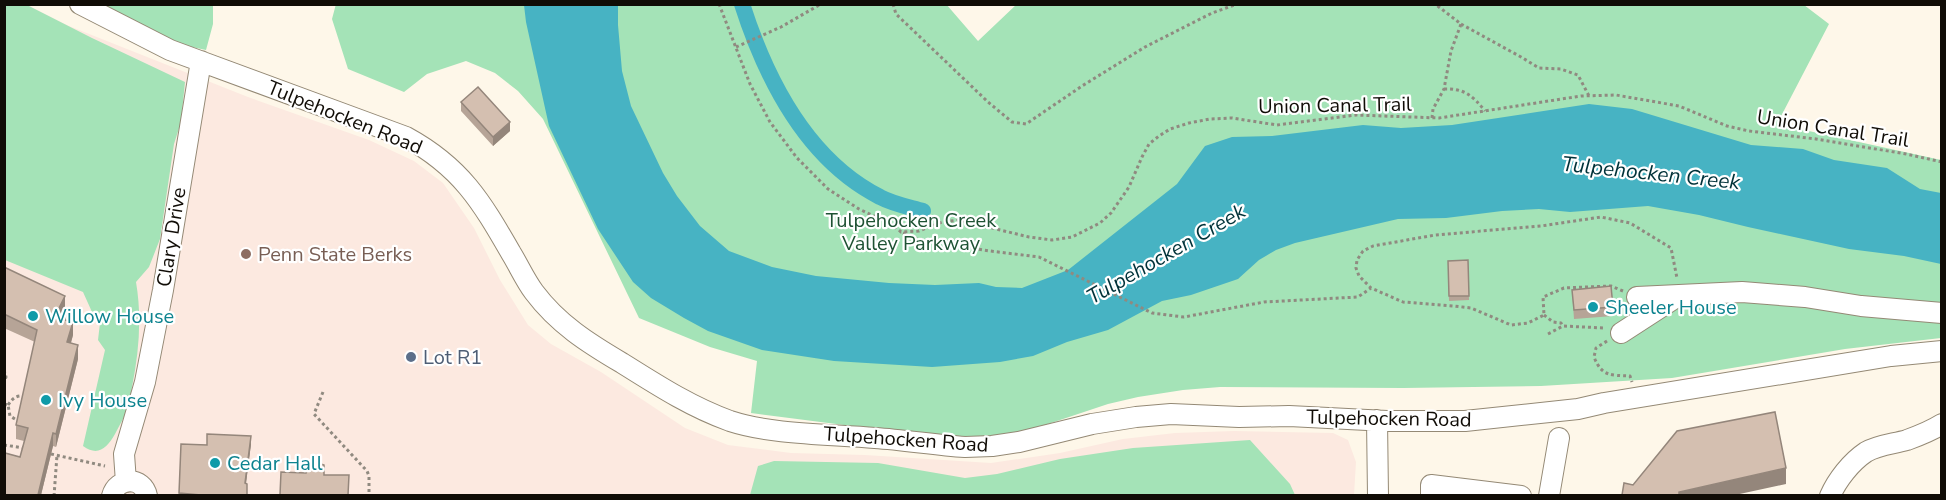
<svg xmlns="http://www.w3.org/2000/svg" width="1946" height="500" font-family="'Nunito Sans',sans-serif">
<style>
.education{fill:#fce9e0}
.green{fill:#a4e3b7}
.water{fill:#47b3c3}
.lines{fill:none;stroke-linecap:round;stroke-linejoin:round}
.canal{stroke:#47b3c3;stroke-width:16}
.minor-casing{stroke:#948975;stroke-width:22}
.path{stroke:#908a80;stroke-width:3;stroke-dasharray:3 3;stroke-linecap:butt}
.minor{stroke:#fff;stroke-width:20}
.wall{fill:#b6a497}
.shaded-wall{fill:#94867b}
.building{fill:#d4bfb0;stroke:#94867b;stroke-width:1.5}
.education-dot{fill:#8d6e63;stroke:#fff;stroke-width:2}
.culture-dot{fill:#0f9aa8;stroke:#fff;stroke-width:2}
.service-dot{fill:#5c6f8a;stroke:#fff;stroke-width:2}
.labels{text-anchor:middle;stroke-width:4.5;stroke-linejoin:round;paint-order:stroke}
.street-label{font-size:20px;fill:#100c06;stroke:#fff}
.park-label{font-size:20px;fill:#1e5233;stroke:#fff}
.education-label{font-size:20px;fill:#785e54;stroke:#fff;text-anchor:start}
.culture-label{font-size:20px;fill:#0d838f;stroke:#fff;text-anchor:start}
.service-label{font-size:20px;fill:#4e5e75;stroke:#fff;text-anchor:start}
.water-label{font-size:21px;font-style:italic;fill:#003239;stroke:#fff}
</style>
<rect width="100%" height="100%" fill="#fef7e9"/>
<path class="education" d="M 4,5 L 27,5 L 69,26 L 248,97 L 369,140 L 414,161 L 443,183 L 474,228 L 500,280 L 528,325 L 551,344 L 601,372 L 685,428 L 728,445 L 791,453 L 865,455 L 991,463 L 1060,453 L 1123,439 L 1175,433 L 1234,431 L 1333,433 L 1348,440 L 1356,462 L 1354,495 L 5,495 Z"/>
<path class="green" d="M 336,4 L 946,4 L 978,41 L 1017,4 L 1804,5 L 1829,24 L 1777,124 L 1941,160 L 1941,338 L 1845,349 L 1672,378 L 1541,386 L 1403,388 L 1220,387 L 1183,390 L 1138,397 L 1108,404 L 1036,428 L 1002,436 L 957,439 L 922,435 L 751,413 L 757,361 L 710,347 L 639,318 L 543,119 L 518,91 L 495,73 L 466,61 L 427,74 L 404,92 L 348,69 L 332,19 Z
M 4,5 L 27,5 L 92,38 L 185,82 L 181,122 L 174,144 L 160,239 L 149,267 L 136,282 C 142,317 139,352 132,387 C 131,394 130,403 127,410 C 124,418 119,426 115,434 C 107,448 98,457 83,446 L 105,350 L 98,340 L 100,323 L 92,312 L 83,292 L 5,260 Z
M 98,5 L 213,5 L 213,24 L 206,50 L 173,43 Z
M 1250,440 L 1290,484 L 1295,495 L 750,495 L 758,466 L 774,461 L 878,463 L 965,478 L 997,474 L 1060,459 L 1133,448 Z"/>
<path class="water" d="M 524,5 L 618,5 L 618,25 L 622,71 L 631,106 L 663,173 L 677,196 L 700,226 L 729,251 L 772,267 L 816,276 L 889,283 L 935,285 L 979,283 L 996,287 L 1022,288 L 1068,270 L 1177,184 L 1205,146 L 1232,137 L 1272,136 L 1363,125 L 1401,128 L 1452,125 L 1589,104 L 1632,109 L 1751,145 L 1803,149 L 1834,160 L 1887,168 L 1920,189 L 1941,193 L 1941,264 L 1904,256 L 1849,249 L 1748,227 L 1699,215 L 1648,206 L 1570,212 L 1539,209 L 1502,211 L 1446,218 L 1398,219 L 1295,243 L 1276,250 L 1259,260 L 1238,279 L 1191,295 L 1162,301 L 1108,330 L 1067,342 L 1033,356 L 1000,362 L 932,367 L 834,361 L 762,350 L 708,331 L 684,318 L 651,298 L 633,282 L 598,229 L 549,126 L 526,22 Z"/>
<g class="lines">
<path class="canal" d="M 742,4 C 766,79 807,160 880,197 C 893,204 909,207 923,211"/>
<defs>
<path id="minor" d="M 80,4 L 170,50 L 406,137 C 461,167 481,201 511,253 C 519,266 525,280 534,292 C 558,324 588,343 622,363 C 657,385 691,407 730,421 C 773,435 830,434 875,438 C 905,440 935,445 965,447 L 992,446 L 1019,442 L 1092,424 L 1136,417 L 1171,414 L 1239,417 L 1289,416 L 1387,421 L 1465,421 L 1578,409 L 1604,403 L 1891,356 L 1942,351
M 1637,297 L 1742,292 L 1805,297 L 1861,306 L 1942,313
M 1621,333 L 1678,296
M 1377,420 L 1378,496
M 126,482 L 124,454 L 145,382 L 163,290 L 201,61
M 112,496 C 117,477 143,476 147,496
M 1431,496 L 1431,485 L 1521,496
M 1549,496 L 1559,438
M 1830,496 C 1837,480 1851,462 1866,452 C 1878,445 1893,444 1907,440 C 1918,436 1931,431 1942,424"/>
</defs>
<use href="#minor" class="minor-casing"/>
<path class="path" d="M 719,4 L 750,84 L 770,122 L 797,158 L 828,189 L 859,209 L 893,225 L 901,232 L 919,231 L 942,222 L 959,220 L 1029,237 L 1052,240 L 1072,237 L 1100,223 L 1111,213 L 1129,187 L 1142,157 L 1149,144 L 1159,136 L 1170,129 L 1189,123 L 1210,119 L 1232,118 L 1277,125 L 1356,115 L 1439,118 L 1581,96 L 1616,95 L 1679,106 L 1727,126 L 1749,131 L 1816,139 L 1906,154 L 1942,162
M 893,4 L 896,14 L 988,102 L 1012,122 L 1026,124 L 1082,86 L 1145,47 L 1212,13 L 1237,4
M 1461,24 L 1521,57 L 1539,68 L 1561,69 L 1578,75 L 1589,96
M 736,47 L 781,27 L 821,4
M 1444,89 C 1464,88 1473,96 1485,111
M 1432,118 L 1433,109 L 1444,89 L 1451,51 L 1461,24 L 1435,4
M 903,233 L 918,239 L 990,251 L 1039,257 L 1152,313 L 1184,317 L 1264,302 L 1358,297 L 1371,288
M 1623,291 L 1611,286 L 1564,288 L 1543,297 L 1544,315 L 1528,323 L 1511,325 L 1471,308 L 1454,306 L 1403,302 L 1371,288 L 1359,276 L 1356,268 L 1357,260 L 1363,251 L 1373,246 L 1407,240 L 1435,235 L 1541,226 L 1601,217 L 1630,223 L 1671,248 L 1677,278
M 1544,315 L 1553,322 L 1561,323 L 1563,326
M 1548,334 L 1563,326 L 1604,328
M 1607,341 L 1596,348 L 1594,357 C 1602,377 1611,375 1630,376 L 1632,382
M 4,370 L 6,377 L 4,383
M 323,392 L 314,414 L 367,471 L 369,476 L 369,496
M 4,404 L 8,405 L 10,416 L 20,422
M 8,405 C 13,398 16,395 25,396
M 4,445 L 24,448
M 51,454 L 105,466
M 54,496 L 57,455"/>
<use href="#minor" class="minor"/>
</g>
<path class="wall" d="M 461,102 L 510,131 L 493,146 L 461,111 Z
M 1468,260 L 1469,300 L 1449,301 L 1448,261 Z
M 4,267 L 65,309 L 63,314 L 73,335 L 71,343 L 78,359 L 56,447 L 53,446 L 41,495 L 4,495 L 20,457 L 24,441 L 16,439 L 16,425 L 35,342 L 4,328 Z
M 1572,290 L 1613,307 L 1613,316 L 1574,319 Z
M 181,444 L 207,445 L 251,444 L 246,483 L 247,495 L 179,495 Z"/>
<path class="shaded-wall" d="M 510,122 L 510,131 L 493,146 L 493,137 Z
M 65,296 L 65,309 L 57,325 L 57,312 Z
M 73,322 L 73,335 L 67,356 L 67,342 Z
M 78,345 L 78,359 L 56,447 L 56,434 Z
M 53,433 L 53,446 L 41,495 L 38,495 Z
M 251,436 L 251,444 L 245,491 L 245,483 Z
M 1786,468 L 1786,484 L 1735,495 L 1679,495 L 1679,492 Z"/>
<path class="building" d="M 478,87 L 510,122 L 493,137 L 461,102 Z
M 1468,260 L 1469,296 L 1449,296 L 1448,261 Z
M 4,267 L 65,296 L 57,312 L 66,315 L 65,320 L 73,322 L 67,342 L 78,345 L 56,434 L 53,433 L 38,495 L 4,495 L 4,457 L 5,453 L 20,457 L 28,428 L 16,425 L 37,330 L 4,314 Z
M 1611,286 L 1613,307 L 1574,310 L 1572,290 Z
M 1775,412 L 1786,468 L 1679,492 L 1679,495 L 1622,495 L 1624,483 L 1633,485 L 1677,431 Z
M 207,434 L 251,436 L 245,483 L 247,484 L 247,495 L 201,495 L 179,493 L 181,444 L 207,445 Z
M 315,462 L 324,465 L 324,475 L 349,475 L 348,495 L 280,495 L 281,472 L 306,473 L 306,465 Z"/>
<circle class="education-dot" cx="246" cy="254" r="6"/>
<g class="culture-dot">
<circle cx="1593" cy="307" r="6"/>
<circle cx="33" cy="316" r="6"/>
<circle cx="46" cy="400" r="6"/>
<circle cx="215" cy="463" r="6"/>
</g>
<circle class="service-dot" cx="411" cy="357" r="6"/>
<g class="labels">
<g class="street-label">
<text transform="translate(1335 105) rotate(-1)" y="7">Union Canal Trail</text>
<text transform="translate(345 117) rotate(22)" y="7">Tulpehocken Road</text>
<text transform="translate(1833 128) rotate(9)" y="7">Union Canal Trail</text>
<text transform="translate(171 237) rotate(-81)" y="7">Clary Drive</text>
<text transform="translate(1389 418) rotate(1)" y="7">Tulpehocken Road</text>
<text transform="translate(906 439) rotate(4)" y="7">Tulpehocken Road</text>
</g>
<g class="park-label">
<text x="911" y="227">Tulpehocken Creek<tspan x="911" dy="23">Valley Parkway</tspan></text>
</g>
<g class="education-label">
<text x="258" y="261">Penn State Berks</text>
</g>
<g class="culture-label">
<text x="1605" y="314">Sheeler House</text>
<text x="45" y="323">Willow House</text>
<text x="58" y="407">Ivy House</text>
<text x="227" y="470">Cedar Hall</text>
</g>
<g class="service-label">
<text x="423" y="364">Lot R1</text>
</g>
<g class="water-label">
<text transform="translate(1651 173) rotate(6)" y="7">Tulpehocken Creek</text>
<text transform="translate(1166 254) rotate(-30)" y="7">Tulpehocken Creek</text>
</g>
</g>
<rect width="1946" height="500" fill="none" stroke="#100c06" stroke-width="12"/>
</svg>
